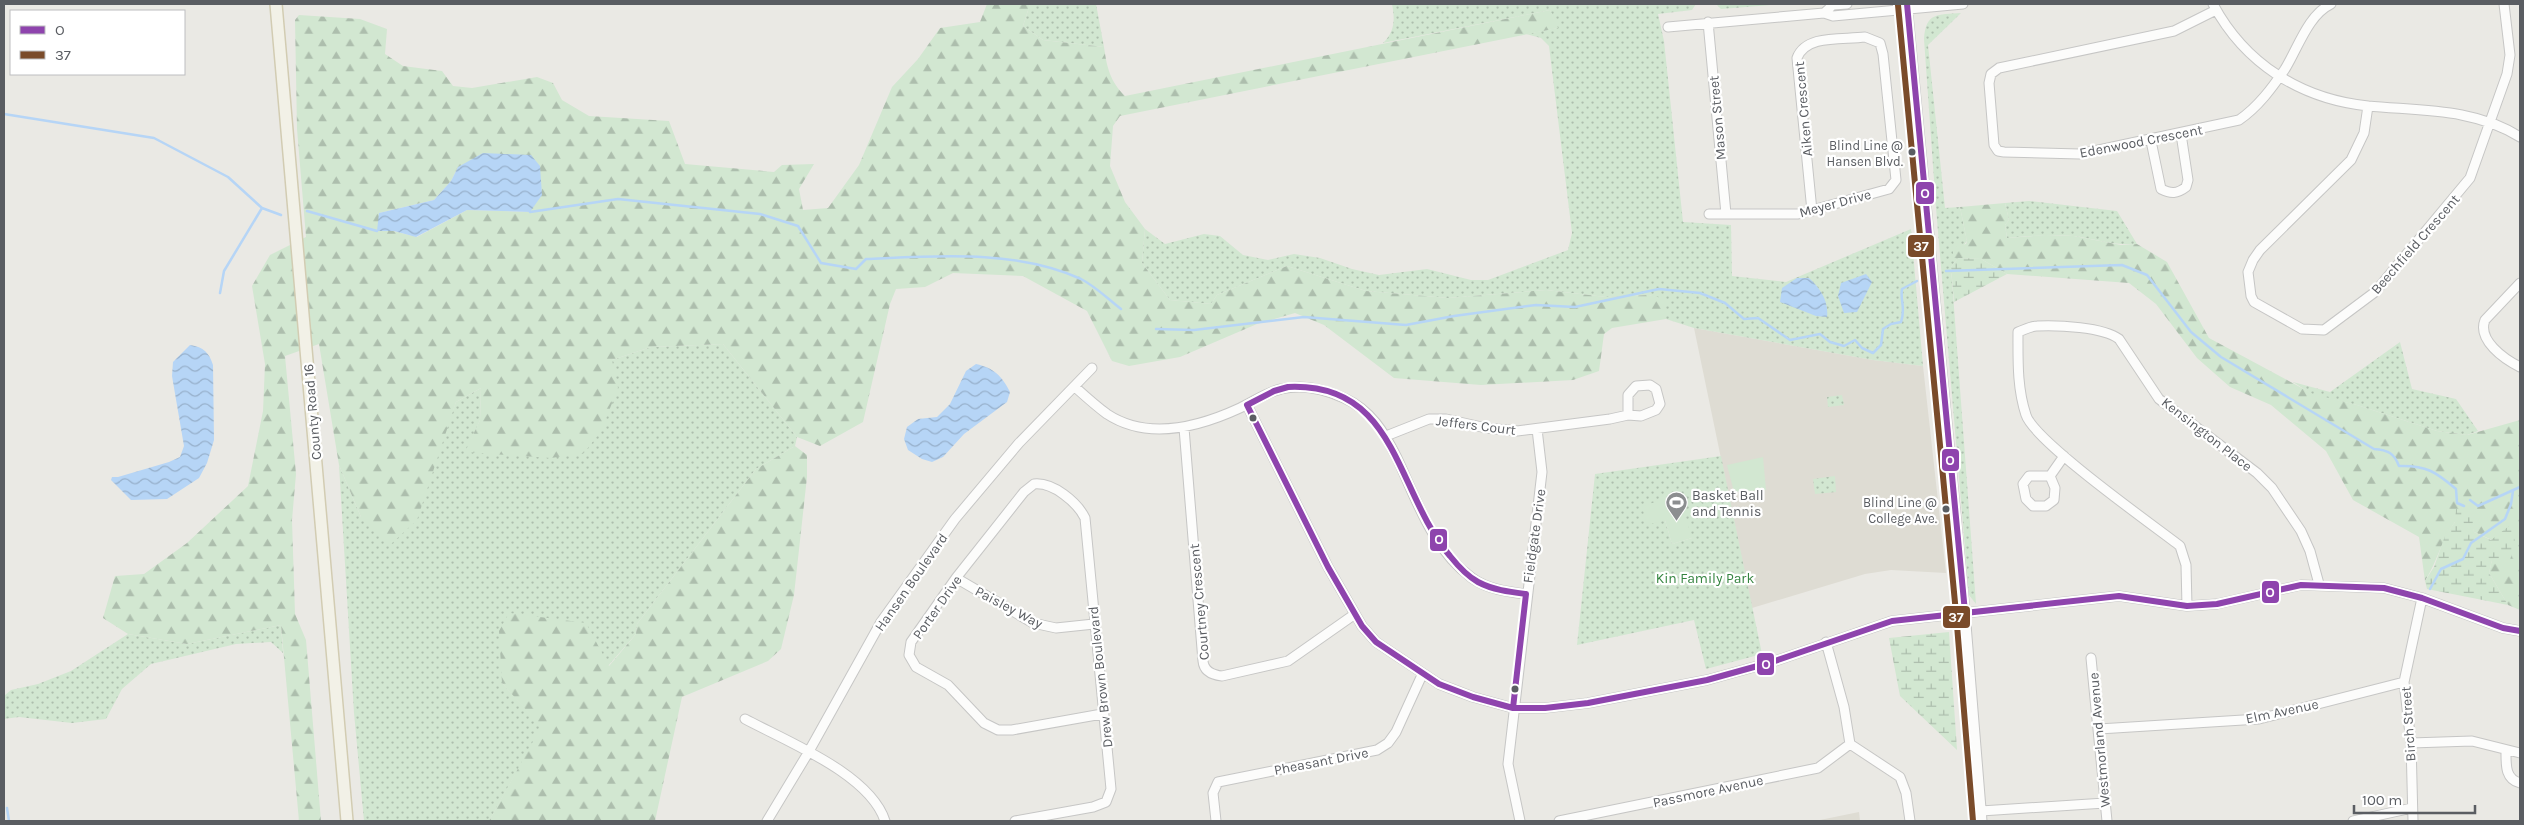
<svg xmlns="http://www.w3.org/2000/svg" width="2524" height="825" font-family="Karla,sans-serif">
<style>
.education{fill:#dedcd3}
.grass{fill:url(#grass-dots);fill-rule:evenodd}
.forest{fill:url(#forest-firs);fill-rule:evenodd}
.wetland{fill:url(#wetland-marsh)}
.pitch{fill:#d2e7d1}
.water{fill:url(#water-waves)}
.lines{fill:none;stroke-linecap:round;stroke-linejoin:round}
.stream{stroke:#b6d5f6;stroke-width:2.5}
.minor-casing{stroke:#c6c6c5;stroke-width:11}
.major-casing{stroke:#d2ccb2;stroke-width:14}
.minor{stroke:#fcfcfb;stroke-width:9}
.major{stroke:#f2f1e7;stroke-width:11}
.bus-1-casing{stroke:#fff;stroke-width:10}
.bus-2-casing{stroke:#fff;stroke-width:10}
.bus-1{stroke:#8e44ad;stroke-width:6}
.bus-2{stroke:#7a4b2a;stroke-width:6}
.bus-dot{fill:#5a5d62;stroke:#fff;stroke-width:2}
.labels{text-anchor:middle;stroke-width:4.5;stroke-linejoin:round;paint-order:stroke}
.bus-label{font-size:13px;fill:#5a5d62;stroke:#fff;text-anchor:end}
.street-label{font-size:14px;fill:#5a5d62;stroke:#fff}
.poi-label{font-size:14px;fill:#5a5d62;stroke:#fff;text-anchor:start}
.park-label{font-size:14px;fill:#368541;stroke:#fff}
.line-badge{stroke:#fff;stroke-width:2}
.badge-label{font-size:14px;text-anchor:middle;font-weight:bold;fill:#fff}
</style>
<defs>
<pattern id="grass-dots" width="8" height="8" patternUnits="userSpaceOnUse" patternTransform="scale(1.25)"><rect width="8" height="8" fill="#d2e7d1"/><path d="M2 2h.1M6 6h.1" fill="none" stroke="#adbead" stroke-width="1.8" stroke-linecap="round"/></pattern>
<pattern id="forest-firs" width="22" height="20" patternUnits="userSpaceOnUse" patternTransform="scale(1.25)"><rect width="22" height="20" fill="#d2e7d1"/><path d="M5 1l3.5 6h-7zM16 11l3.5 6h-7z" fill="#adbead"/></pattern>
<pattern id="wetland-marsh" width="20" height="14" patternUnits="userSpaceOnUse" patternTransform="scale(1.25)"><rect width="20" height="14" fill="#d2e7d1"/><path d="M1 5h8M5 5V1M11 12h8M15 12V8" fill="none" stroke="#adbead"/></pattern>
<pattern id="water-waves" width="16" height="10" patternUnits="userSpaceOnUse" patternTransform="scale(1.25)"><rect width="16" height="10" fill="#b6d5f6"/><path d="M0 5q4-4 8 0t8 0" fill="none" stroke="#97b0cb"/></pattern>
</defs>
<rect width="100%" height="100%" fill="#eae9e4"/>
<path class="education" d="M 1694,328 L 1873,360 L 1923,366 L 1946,573 L 1891,570 L 1865,574 L 1752,608 Z
M 1859,812 L 1860,821 L 1815,821 Z"/>
<path class="grass" d="M 1030,4 L 1096,4 L 1104,47 L 1043,40 L 1023,26 Z
M 1392,4 L 1696,4 L 1692,10 L 1658,14 L 1664,41 L 1683,222 L 1731,225 L 1732,276 L 1786,282 L 1911,229 L 1923,366 L 1873,360 L 1694,328 L 1666,319 L 1665,300 L 1649,295 L 1606,297 L 1546,290 L 1448,298 L 1366,291 L 1287,266 L 1217,295 L 1211,304 L 1170,300 L 1142,263 L 1145,229 L 1165,244 L 1204,234 L 1220,236 L 1243,255 L 1268,260 L 1294,254 L 1320,258 L 1352,269 L 1379,275 L 1427,269 L 1471,280 L 1488,280 L 1568,250 L 1572,233 L 1549,46 L 1541,38 L 1526,34 L 1557,28 L 1550,10 L 1383,43 C 1395,32 1395,19 1392,4 Z
M 1716,4 L 1783,4 L 1721,9 Z
M 1961,13 L 1928,45 L 1945,208 L 1960,207 L 1967,241 L 1953,258 L 1958,258 L 1951,267 L 1976,604 L 1969,595 L 1936,208 L 1924,39 C 1926,12 1937,15 1961,13 Z
M 2029,201 L 2117,211 L 2137,244 C 2115,246 2095,239 2074,236 C 2052,234 2030,236 2007,238 L 2005,225 L 2009,220 L 2005,203 Z
M 2400,342 L 2412,389 L 2456,399 L 2478,431 L 2467,435 L 2437,431 L 2357,405 L 2313,395 L 2293,382 L 2330,392 Z
M 723,344 L 797,437 L 795,446 L 756,469 L 637,624 L 636,634 L 608,666 L 502,683 L 542,727 L 489,821 L 364,821 L 354,713 L 339,465 L 361,517 L 442,440 L 456,402 L 481,388 L 480,420 L 466,452 L 612,360 L 651,347 Z
M 1842,395 L 1844,405 L 1828,407 L 1827,397 Z
M 1721,456 L 1762,654 L 1706,669 L 1694,620 L 1577,645 L 1595,474 ZM 1665,520 L 1692,538 L 1672,544 Z
M 1835,476 L 1836,492 L 1815,494 L 1813,479 Z
M 281,625 L 283,653 L 271,642 L 236,644 L 151,664 L 122,689 L 106,719 L 72,723 L 19,717 L 4,719 L 4,696 L 11,690 L 38,684 L 71,671 L 128,634 L 187,644 Z"/>
<path class="forest" d="M 987,4 L 1030,4 L 1023,26 L 1043,40 L 1104,47 C 1107,68 1110,81 1125,96 L 1550,10 L 1558,28 L 1120,116 L 1113,126 L 1110,166 L 1125,202 L 1145,229 L 1142,263 L 1170,300 L 1211,304 L 1217,295 L 1287,266 L 1366,291 L 1448,298 L 1546,290 L 1606,297 L 1649,295 L 1666,299 L 1666,319 L 1612,328 L 1604,334 L 1599,371 L 1573,380 L 1481,385 L 1394,378 L 1324,325 L 1295,313 L 1257,324 L 1180,357 L 1129,366 L 1112,361 L 1087,311 L 1023,276 L 953,273 L 925,287 L 896,289 L 890,304 L 863,422 L 820,446 L 797,437 L 723,344 L 651,347 L 612,360 L 618,388 L 601,431 L 584,453 L 551,458 L 465,452 L 480,420 L 481,388 L 456,402 L 417,520 L 391,544 L 361,517 L 339,465 L 319,344 L 285,356 L 296,474 L 292,520 L 295,614 L 306,640 L 321,821 L 299,821 L 281,625 L 187,644 L 128,634 L 103,618 L 115,576 L 144,574 L 187,543 L 248,486 L 263,411 L 265,364 L 252,286 L 270,255 L 306,237 L 297,129 L 295,20 L 299,15 L 360,19 L 387,29 L 385,54 L 403,66 L 442,71 L 453,86 L 472,88 L 537,77 L 553,83 L 562,100 L 589,116 L 669,121 L 685,164 L 774,172 L 782,165 L 814,164 L 799,189 L 803,210 L 828,208 L 859,165 L 892,87 L 918,59 L 940,28 L 980,22 ZM 458,167 L 530,212 L 467,210 L 417,237 L 393,231 L 379,213 L 434,200 L 451,181 Z
M 2005,203 L 2009,220 L 2005,225 L 2007,238 L 2046,235 L 2074,236 L 2121,245 L 2137,244 L 2167,262 L 2209,338 L 2313,394 L 2357,405 L 2437,431 L 2467,435 L 2520,420 L 2520,610 L 2508,605 L 2489,573 L 2492,560 L 2513,524 L 2492,540 L 2474,532 L 2470,517 L 2455,522 C 2441,541 2437,562 2425,581 L 2419,537 L 2353,500 L 2326,451 L 2271,405 L 2230,387 L 2197,358 L 2156,304 L 2129,283 L 2007,274 L 1981,259 L 1953,258 L 1953,247 L 1966,244 L 1967,241 L 1960,207 Z
M 795,446 L 807,455 L 807,477 L 794,595 L 781,649 L 768,661 L 682,697 L 655,821 L 489,821 L 541,727 L 502,683 L 499,631 L 509,613 L 586,623 L 609,666 L 636,634 L 637,624 L 756,469 Z"/>
<path class="wetland" d="M 1958,258 L 1981,259 L 2007,274 L 1954,302 L 1951,267 Z
M 2456,509 L 2471,510 L 2474,532 L 2491,540 L 2513,523 L 2515,543 L 2510,560 L 2492,560 L 2489,573 L 2508,605 L 2427,589 L 2425,581 L 2434,567 L 2445,536 L 2455,522 Z
M 1949,632 L 1957,750 L 1900,696 L 1889,638 Z"/>
<path class="pitch" d="M 1763,457 L 1766,490 L 1734,492 L 1727,465 Z
M 1679,495 L 1692,538 L 1672,544 L 1665,520 L 1647,525 L 1642,506 Z"/>
<path class="water" d="M 483,153 L 531,155 L 540,166 L 542,195 L 530,212 L 467,210 L 416,237 L 394,231 L 377,231 L 379,213 L 434,200 L 451,181 L 458,167 Z
M 1866,274 L 1872,282 L 1857,312 L 1844,313 L 1838,296 L 1841,283 Z
M 1797,278 L 1809,278 C 1820,288 1829,301 1827,317 L 1816,316 L 1780,302 L 1782,288 Z
M 190,345 C 204,347 209,353 213,365 L 214,440 L 207,463 L 199,478 L 167,499 L 131,500 L 111,480 L 112,477 L 118,477 L 169,462 L 180,457 L 184,446 L 172,376 L 173,362 Z
M 976,364 C 994,368 1002,376 1010,392 L 1007,402 L 964,434 L 943,457 L 932,462 L 922,459 L 908,450 L 904,439 L 907,427 L 918,419 L 937,417 L 950,404 L 966,371 Z"/>
<g class="lines">
<path class="stream" d="M 4,114 L 154,138 L 228,177 L 262,208 L 281,215
M 307,211 L 377,231
M 530,212 L 618,199 L 760,214 L 798,226 L 821,263 L 856,269 L 866,259 C 936,256 1015,249 1081,279 C 1095,286 1108,299 1121,309
M 1946,271 L 2122,265 L 2147,275 L 2191,332 L 2221,357 L 2374,449 C 2388,450 2394,453 2399,466 C 2426,465 2436,472 2456,489 L 2457,503 L 2464,506
M 220,293 L 224,271 L 262,208
M 1156,329 L 1194,330 L 1304,317 L 1406,325 L 1454,316 L 1536,305 L 1575,307 L 1659,289 L 1700,293 L 1725,303 L 1744,319 L 1758,318 L 1790,340 L 1820,334 L 1830,342 L 1844,346 L 1855,340 L 1862,348 L 1873,353 L 1881,345 L 1883,329 L 1891,324 L 1901,322 C 1906,308 1900,302 1902,289 L 1917,281
M 2470,500 L 2478,506 L 2520,487
M 2430,589 L 2441,569 L 2463,559 L 2471,543 L 2505,519 L 2511,504 L 2513,491
M 7,808 L 9,821"/>
<defs>
<path id="minor" d="M 1907,4 L 1965,612 L 1982,821
M 2213,4 C 2245,64 2301,99 2368,106 C 2420,111 2474,108 2520,137
M 2216,10 L 2174,31 L 1999,68 L 1991,74 L 1989,83 L 1994,145 L 1998,151 L 2004,152 L 2080,154 L 2239,120 C 2258,107 2272,88 2285,69 C 2298,48 2308,15 2331,4
M 1824,13 L 1833,5 L 1847,4
M 1708,22 L 1726,214
M 1668,27 L 1824,13 L 1833,16 L 1963,4
M 2368,106 L 2364,133 L 2351,160 L 2260,250 L 2253,260 L 2248,272 L 2251,296 L 2254,302 L 2302,329 L 2324,330 L 2375,292 L 2470,178 L 2507,74 L 2510,55 L 2504,4
M 2151,141 L 2161,189 C 2171,194 2177,194 2186,187 L 2188,180 L 2181,134
M 1709,214 L 1798,214 L 1889,189 L 1896,180 L 1883,54 L 1880,43 L 1865,37 C 1843,40 1806,34 1797,58 L 1812,211
M 2520,283 L 2485,320 C 2477,340 2504,359 2520,367
M 1075,387 C 1085,396 1096,406 1107,414 C 1148,441 1199,427 1240,408 C 1253,402 1267,392 1281,389 C 1302,384 1325,389 1344,398 C 1371,410 1384,432 1397,458 C 1417,501 1433,550 1472,578 C 1487,589 1508,592 1526,594
M 1247,405 L 1328,567 L 1362,626 L 1376,642 L 1439,684 L 1473,697 L 1513,708 L 1545,708 L 1588,703 L 1707,680 L 1772,662 L 1892,621 L 2119,596 L 2187,606 L 2217,604 L 2301,585 L 2384,588 L 2422,598 L 2503,628 L 2520,631
M 1184,428 L 1203,661 C 1204,672 1213,675 1222,676 L 1288,661 L 1355,614
M 1386,436 L 1429,419 L 1446,419 L 1486,428 L 1517,431 L 1610,419 L 1628,415 L 1641,416 L 1656,410 L 1660,404 L 1656,389 L 1650,385 L 1636,386 L 1628,395 L 1628,415
M 2050,476 L 2029,476 L 2023,484 L 2026,499 L 2033,506 L 2046,506 L 2054,500 L 2055,488 L 2050,476 L 2064,456
M 956,578 L 1033,623 L 1056,628 L 1094,624
M 2187,606 L 2186,565 L 2180,546 C 2153,525 2034,441 2026,415 C 2017,388 2018,360 2018,332 C 2024,330 2031,326 2037,326 C 2058,325 2103,327 2119,339 L 2159,399 L 2257,473 L 2272,488 L 2301,531 L 2310,551 L 2319,584
M 1826,642 L 1844,707 L 1850,744 L 1900,777 L 1906,793 L 1910,821
M 2091,658 L 2107,821
M 745,719 C 786,741 870,774 885,821
M 2099,729 L 2259,719 L 2404,682
M 2411,743 L 2472,741 L 2520,753
M 2506,751 C 2506,765 2505,779 2520,783
M 1981,811 L 2105,803
M 767,821 L 808,753 L 881,622 L 955,519 L 1019,443 L 1092,368
M 1015,821 L 1093,807 L 1106,802 L 1111,789 L 1085,518 C 1077,502 1053,482 1034,484 L 1024,492 L 956,578 L 911,642 L 909,655 L 916,667 L 948,685 L 984,723 L 998,730 L 1012,730 L 1102,714
M 1216,821 L 1213,793 L 1218,782 L 1377,750 L 1388,743 L 1396,732 L 1422,675
M 1520,821 L 1508,764 L 1542,472 L 1537,429
M 1559,821 L 1818,768 L 1850,744
M 2353,821 L 2412,808
M 2413,821 L 2411,743 L 2404,682 L 2422,598"/>
<path id="major" d="M 276,4 L 347,821"/>
</defs>
<use href="#minor" class="minor-casing"/>
<use href="#major" class="major-casing"/>
<use href="#minor" class="minor"/>
<use href="#major" class="major"/>
<defs>
<path id="bus-1" d="M 1907,4 L 1965,612
M 1288,387 C 1398,382 1395,491 1450,556 C 1458,566 1467,576 1478,582 C 1493,590 1510,592 1526,594 L 1513,708 L 1473,697 L 1439,684 L 1376,642 L 1362,626 L 1328,567 L 1247,405 L 1274,391 Z
M 1513,708 L 1545,708 L 1588,703 L 1707,680 L 1772,662 L 1892,621 L 2119,596 L 2187,606 L 2217,604 L 2301,585 L 2384,588 L 2422,598 L 2503,628 L 2520,631"/>
<path id="bus-2" d="M 1898,5 L 1956,613 L 1973,821"/>
</defs>
<use href="#bus-1" class="bus-1-casing"/>
<use href="#bus-2" class="bus-2-casing"/>
<use href="#bus-1" class="bus-1"/>
<use href="#bus-2" class="bus-2"/>
</g>
<defs>
<symbol id="stadium-pin" viewBox="-11 -11 22 30"><path d="M0 17L-7.5 6A9.5 9.5 0 1 1 7.5 6Z" fill="#8c8e90" stroke="#fff"/><path d="M0-5a6.5 5 0 1 0 0 10a6.5 5 0 1 0 0-10ZM-3.5-1.8h7v3.6h-7Z" fill="#fff"/></symbol>
</defs>
<g fill-rule="evenodd">
<use href="#stadium-pin" x="1664" y="490" width="25" height="34"/>
</g>
<g class="bus-dot">
<circle cx="1912" cy="152" r="4.5"/>
<circle cx="1253" cy="418" r="4.5"/>
<circle cx="1946" cy="509" r="4.5"/>
<circle cx="1515" cy="689" r="4.5"/>
</g>
<g class="labels">
<g class="bus-label">
<text x="1903" y="150">Blind Line @<tspan x="1903" dy="16">Hansen Blvd.</tspan></text>
<text x="1937" y="507">Blind Line @<tspan x="1937" dy="16">College Ave.</tspan></text>
</g>
<g class="street-label">
<text transform="translate(1803 109) rotate(-95)" y="5">Aiken Crescent</text>
<text transform="translate(1717 118) rotate(-95)" y="5">Mason Street</text>
<text transform="translate(2141 141) rotate(-11)" y="5">Edenwood Crescent</text>
<text transform="translate(1835 203) rotate(-15)" y="5">Meyer Drive</text>
<text transform="translate(2415 244) rotate(-49)" y="5">Beechfield Crescent</text>
<text transform="translate(312 412) rotate(-95)" y="5">County Road 16</text>
<text transform="translate(1476 425) rotate(7)" y="5">Jeffers Court</text>
<text transform="translate(2207 434) rotate(38)" y="5">Kensington Place</text>
<text transform="translate(1534 536) rotate(-82)" y="5">Fieldgate Drive</text>
<text transform="translate(911 582) rotate(-55)" y="5">Hansen Boulevard</text>
<text transform="translate(1199 602) rotate(-95)" y="5">Courtney Crescent</text>
<text transform="translate(937 607) rotate(-55)" y="5">Porter Drive</text>
<text transform="translate(1009 607) rotate(28)" y="5">Paisley Way</text>
<text transform="translate(1100 677) rotate(-96)" y="5">Drew Brown Boulevard</text>
<text transform="translate(2282 711) rotate(-12)" y="5">Elm Avenue</text>
<text transform="translate(2408 724) rotate(-94)" y="5">Birch Street</text>
<text transform="translate(2099 740) rotate(-95)" y="5">Westmorland Avenue</text>
<text transform="translate(1321 761) rotate(-11)" y="5">Pheasant Drive</text>
<text transform="translate(1708 791) rotate(-12)" y="5">Passmore Avenue</text>
</g>
<g class="poi-label">
<text x="1692" y="500">Basket Ball<tspan x="1692" dy="16">and Tennis</tspan></text>
</g>
<g class="park-label">
<text x="1705" y="583">Kin Family Park</text>
</g>
</g>
<g class="line-badge">
<rect x="1915" y="181" width="20" height="24" rx="5" fill="#8e44ad"/>
<rect x="1907" y="234" width="28" height="24" rx="5" fill="#7a4b2a"/>
<rect x="1941" y="448" width="19" height="24" rx="5" fill="#8e44ad"/>
<rect x="1429" y="528" width="19" height="24" rx="5" fill="#8e44ad"/>
<rect x="2261" y="580" width="19" height="24" rx="5" fill="#8e44ad"/>
<rect x="1942" y="605" width="29" height="24" rx="5" fill="#7a4b2a"/>
<rect x="1756" y="652" width="19" height="24" rx="5" fill="#8e44ad"/>
</g>
<g class="badge-label">
<text x="1925" y="198">O</text>
<text x="1921" y="251">37</text>
<text x="1950" y="465">O</text>
<text x="1439" y="544">O</text>
<text x="2270" y="597">O</text>
<text x="1956" y="622">37</text>
<text x="1766" y="669">O</text>
</g>
<rect width="2524" height="825" fill="none" stroke="#5a5d62" stroke-width="10"/>
<rect x="10" y="10" width="175" height="65" fill="#ffffff" stroke="#bdbec0"/>
<rect x="20" y="26" width="25" height="8" fill="#8e44ad" stroke="#bdbec0"/>
<text x="55" y="35" font-size="15" fill="#5a5d62">O</text>
<rect x="20" y="51" width="25" height="8" fill="#7a4b2a" stroke="#bdbec0"/>
<text x="55" y="60" font-size="15" fill="#5a5d62">37</text>
<path d="M2354 805v8h121v-8" fill="none" stroke="#5a5d62" stroke-width="2.5"/>
<text x="2362" y="805" font-size="15" fill="#5a5d62" stroke="#ffffff" stroke-width="4" paint-order="stroke">100 m</text>
</svg>
